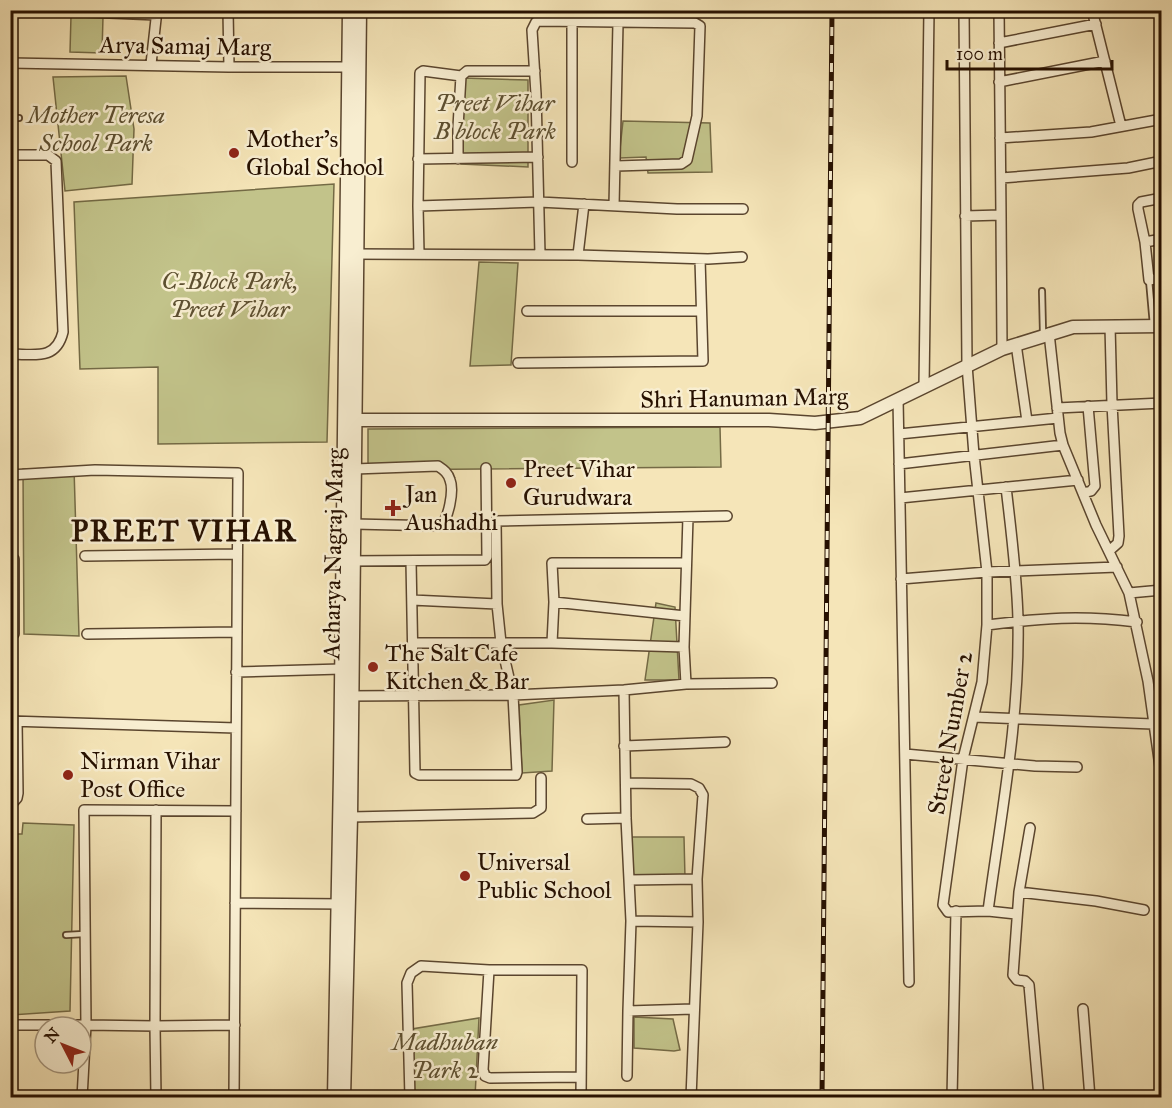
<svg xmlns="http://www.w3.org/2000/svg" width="1172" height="1108" font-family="'IM FELL Great Primer',serif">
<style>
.green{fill:#c2c38a;stroke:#746a45;stroke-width:1.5}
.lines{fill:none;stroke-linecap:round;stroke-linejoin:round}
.service-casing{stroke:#5a452e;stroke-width:8}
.minor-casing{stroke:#5a452e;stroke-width:12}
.tertiary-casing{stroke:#5a452e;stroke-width:15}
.service{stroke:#f8eed1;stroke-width:4.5}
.minor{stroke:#f8eed1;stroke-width:9}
.tertiary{stroke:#f8eed1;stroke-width:12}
.rail-casing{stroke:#261000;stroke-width:5}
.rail{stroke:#f8eed1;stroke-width:3;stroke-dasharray:9;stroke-linecap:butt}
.poi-dot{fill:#8f2418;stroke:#f8eed1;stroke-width:2}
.labels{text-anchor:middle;stroke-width:5;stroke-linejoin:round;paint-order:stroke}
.street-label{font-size:24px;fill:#261000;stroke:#f8eed1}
.park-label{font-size:24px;font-style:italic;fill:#5d4f30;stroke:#f8eed1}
.poi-label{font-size:24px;fill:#261000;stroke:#f8eed1;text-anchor:start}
.district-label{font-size:30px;font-weight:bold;letter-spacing:1.5px;fill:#261000;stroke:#f8eed1}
</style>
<rect width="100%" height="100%" fill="#f5e5b8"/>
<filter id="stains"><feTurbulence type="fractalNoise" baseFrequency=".00333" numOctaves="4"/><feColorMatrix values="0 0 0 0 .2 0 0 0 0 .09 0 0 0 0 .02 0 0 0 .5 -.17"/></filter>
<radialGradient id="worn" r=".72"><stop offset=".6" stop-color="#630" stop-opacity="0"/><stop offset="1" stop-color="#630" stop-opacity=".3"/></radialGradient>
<path class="green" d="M 71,16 L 103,17 L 102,53 L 70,52 Z
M 126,76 L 134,129 L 132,184 L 65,191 L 53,77 Z
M 463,78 L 528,80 L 528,167 L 461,164 Z
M 623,121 L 710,123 L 712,172 L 648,173 L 646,157 L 619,158 Z
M 334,184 L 327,442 L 158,444 L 158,367 L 80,369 L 74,202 Z
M 479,262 L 518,263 L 511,365 L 470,366 Z
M 720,427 L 721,467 L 368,470 L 368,429 Z
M 74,468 L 79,636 L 24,634 L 23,469 Z
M 656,603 L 675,607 L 679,680 L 645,680 Z
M 554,700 L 552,771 L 522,773 L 519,705 Z
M 23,823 L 74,825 L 70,1011 L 11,1015 L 11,834 L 22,834 Z
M 628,837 L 684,837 L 685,878 L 629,878 Z
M 634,1017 L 673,1019 L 680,1050 L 674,1051 L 634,1048 Z
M 479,1018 L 475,1097 L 413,1097 L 412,1029 Z"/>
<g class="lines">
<defs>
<path id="service" d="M 10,118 L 19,118
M 1149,280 L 1153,325
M 1042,291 L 1043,333
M 66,935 L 84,934"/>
<path id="minor" d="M 38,10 L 157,15
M 228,10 L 229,67
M 964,10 L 967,365 L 974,455 L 987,572 L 987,625 L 982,682 L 963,759 L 943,905 L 948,912 L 988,911 L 1016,914
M 1092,10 L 1121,126
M 572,22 L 572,162
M 999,43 L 1096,24
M 10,63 L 229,67 L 353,67
M 151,64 L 157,10
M 999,82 L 1105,61
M 1000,138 L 1091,132 L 1162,119
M 10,155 L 48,155 L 56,161 L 63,332 C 56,361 34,354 10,354
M 418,159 L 538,157
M 458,159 L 458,127 L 461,76 L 467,71 L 535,71
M 1001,178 L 1128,168 L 1162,161
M 1162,198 L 1141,202 L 1138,205 L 1138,209 L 1145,242 L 1149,280 L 1162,278
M 418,206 L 420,73 L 423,71 L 461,76
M 614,206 L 618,23
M 1001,215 L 1002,349
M 965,216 L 1001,215 L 999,10
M 1145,242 L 1162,239
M 351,254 L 578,255 L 708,259 L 742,257
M 419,254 L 418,206 L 539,202 L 677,209 L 743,209
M 540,255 L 536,94 L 532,30 L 536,22 L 540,21 L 695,23 L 700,26 L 697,116 L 687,160 L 681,164 L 616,166
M 578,255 L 584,204
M 527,311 L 701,311
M 1049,333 L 1060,433 L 1063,445 L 1096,525 L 1129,593 L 1148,681 L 1162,781
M 1016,344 L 1027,421
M 518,363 L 703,361 L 700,259
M 924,388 L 929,10
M 898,399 L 909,982
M 1057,408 L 1162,403
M 899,434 L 1058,418
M 899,464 L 1063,445
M 10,475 L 95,470 L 238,473 L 234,1098
M 1083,493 L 1091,491 L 1095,486 L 1088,406
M 900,498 L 1078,480
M 354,524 L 440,526 C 449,519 454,490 450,480 C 448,473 444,470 438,466 L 354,469
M 1109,551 L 1118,543 L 1119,536 L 1112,404 L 1110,326
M 85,556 L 237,554
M 10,559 L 14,559 L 14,634 L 10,634
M 348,561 L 485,560 L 487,557 L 486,468
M 411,561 L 415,773 L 419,775 L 516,775 L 517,772 L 513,695 L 501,643 L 497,604 L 496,521 L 727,516
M 901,579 L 987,572 L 1117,567
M 1129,593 L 1162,590
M 412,600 L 497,604
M 554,602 L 685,616
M 987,625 C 1042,618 1081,615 1137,622
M 87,634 L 237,632
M 413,643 L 552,643 L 684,647
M 552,643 L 554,602 L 552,563 L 686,563
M 236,672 L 341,669
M 686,684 L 684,647 L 688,517
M 624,690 L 626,818 L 631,921 L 698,922
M 347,696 L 513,695 L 624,690 L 686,684 L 772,683
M 974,717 L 1153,724
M 10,721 L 236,728
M 624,746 L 725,742
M 905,754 L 1035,766 L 1077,767
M 626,783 L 691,784 L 699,788 L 703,795 L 697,879 L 698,922 L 691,1098
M 10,806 L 17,798 L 18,793 L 17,721
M 156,810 L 155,1026 L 86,1025 L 84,810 L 236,811
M 351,817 L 533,813 L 541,808 L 541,778
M 587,819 L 626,818
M 1030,828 L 1019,892 L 1013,975 L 1017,980 L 1025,981 L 1029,985 L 1039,1098
M 629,880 L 697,879
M 1019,892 L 1096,901 L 1144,910
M 235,903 L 344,904
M 988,911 C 1001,814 1020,718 1018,620 C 1017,575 1011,531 1006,487
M 631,921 L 628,1011 L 693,1009
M 489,970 L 483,1070 L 485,1076 L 490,1078 L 581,1077
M 1083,1009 L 1090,1098
M 10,1025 L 86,1025 L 82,1098
M 627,1076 L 628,1011
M 156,1098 L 155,1026 L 235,1025
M 410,1098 L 407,983 L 411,973 L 421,966 L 489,970 L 582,970 L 581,1098
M 952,1098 L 956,911"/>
<path id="tertiary" d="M 349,420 L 769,420 L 815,423 L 860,418 L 1002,349 L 1073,327 L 1162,326
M 334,1098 L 340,773 L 349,10
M 344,1098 L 351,817 L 360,10"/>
</defs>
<use href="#service" class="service-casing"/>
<use href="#minor" class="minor-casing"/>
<use href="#tertiary" class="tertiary-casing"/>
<use href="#service" class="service"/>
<use href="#minor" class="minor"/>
<use href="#tertiary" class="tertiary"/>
<defs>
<path id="rail" d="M 822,1098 L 832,10"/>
</defs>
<use href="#rail" class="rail-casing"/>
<use href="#rail" class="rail"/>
</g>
<g class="poi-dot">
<circle cx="234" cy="153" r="6"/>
<circle cx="511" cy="483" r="6"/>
<path d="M390 499h6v6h6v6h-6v6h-6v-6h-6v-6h6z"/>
<circle cx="373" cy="667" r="6"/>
<circle cx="68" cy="775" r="6"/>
<circle cx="465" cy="876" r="6"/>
</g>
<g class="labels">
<g class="street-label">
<text transform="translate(185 46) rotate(1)" y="8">Arya Samaj Marg</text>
<text transform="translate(744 398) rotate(-1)" y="8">Shri Hanuman Marg</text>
<text transform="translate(333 554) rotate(-89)" y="8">Acharya Nagraj Marg</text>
<text transform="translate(950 733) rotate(-80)" y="8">Street Number 2</text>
</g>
<g class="park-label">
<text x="495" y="111">Preet Vihar<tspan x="495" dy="28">B block Park</tspan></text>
<text x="96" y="123">Mother Teresa<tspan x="96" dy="28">School Park</tspan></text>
<text x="230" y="289">C-Block Park,<tspan x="230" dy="28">Preet Vihar</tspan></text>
<text x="445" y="1050">Madhuban<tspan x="445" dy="28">Park 2</tspan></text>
</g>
<g class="poi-label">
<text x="246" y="147">Mother's<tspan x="246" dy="28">Global School</tspan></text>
<text x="523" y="477">Preet Vihar<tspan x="523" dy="28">Gurudwara</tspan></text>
<text x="405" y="502">Jan<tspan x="405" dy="28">Aushadhi</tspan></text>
<text x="385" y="661">The Salt Cafe<tspan x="385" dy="28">Kitchen &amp; Bar</tspan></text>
<text x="80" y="769">Nirman Vihar<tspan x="80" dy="28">Post Office</tspan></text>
<text x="477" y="870">Universal<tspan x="477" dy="28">Public School</tspan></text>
</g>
<g class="district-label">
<text x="184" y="541">PREET VIHAR</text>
</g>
</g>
<rect width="1172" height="1108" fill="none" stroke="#f5e5b8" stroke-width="36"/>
<rect x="12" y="12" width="1148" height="1084" fill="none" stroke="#261000" stroke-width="3"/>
<rect x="18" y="18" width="1136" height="1072" fill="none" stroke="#261000" stroke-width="1.5"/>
<g transform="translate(63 1045) rotate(312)"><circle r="28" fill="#f8eed1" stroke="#a4957d" stroke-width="1.5"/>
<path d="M0-4.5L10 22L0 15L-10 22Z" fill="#8f2418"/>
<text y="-9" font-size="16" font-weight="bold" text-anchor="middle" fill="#261000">N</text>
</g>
<path d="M947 60v9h165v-9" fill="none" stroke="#261000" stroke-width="3"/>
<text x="956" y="60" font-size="18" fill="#261000" stroke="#f8eed1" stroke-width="4.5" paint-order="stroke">100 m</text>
<rect width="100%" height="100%" filter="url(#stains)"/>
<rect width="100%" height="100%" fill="url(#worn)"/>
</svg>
